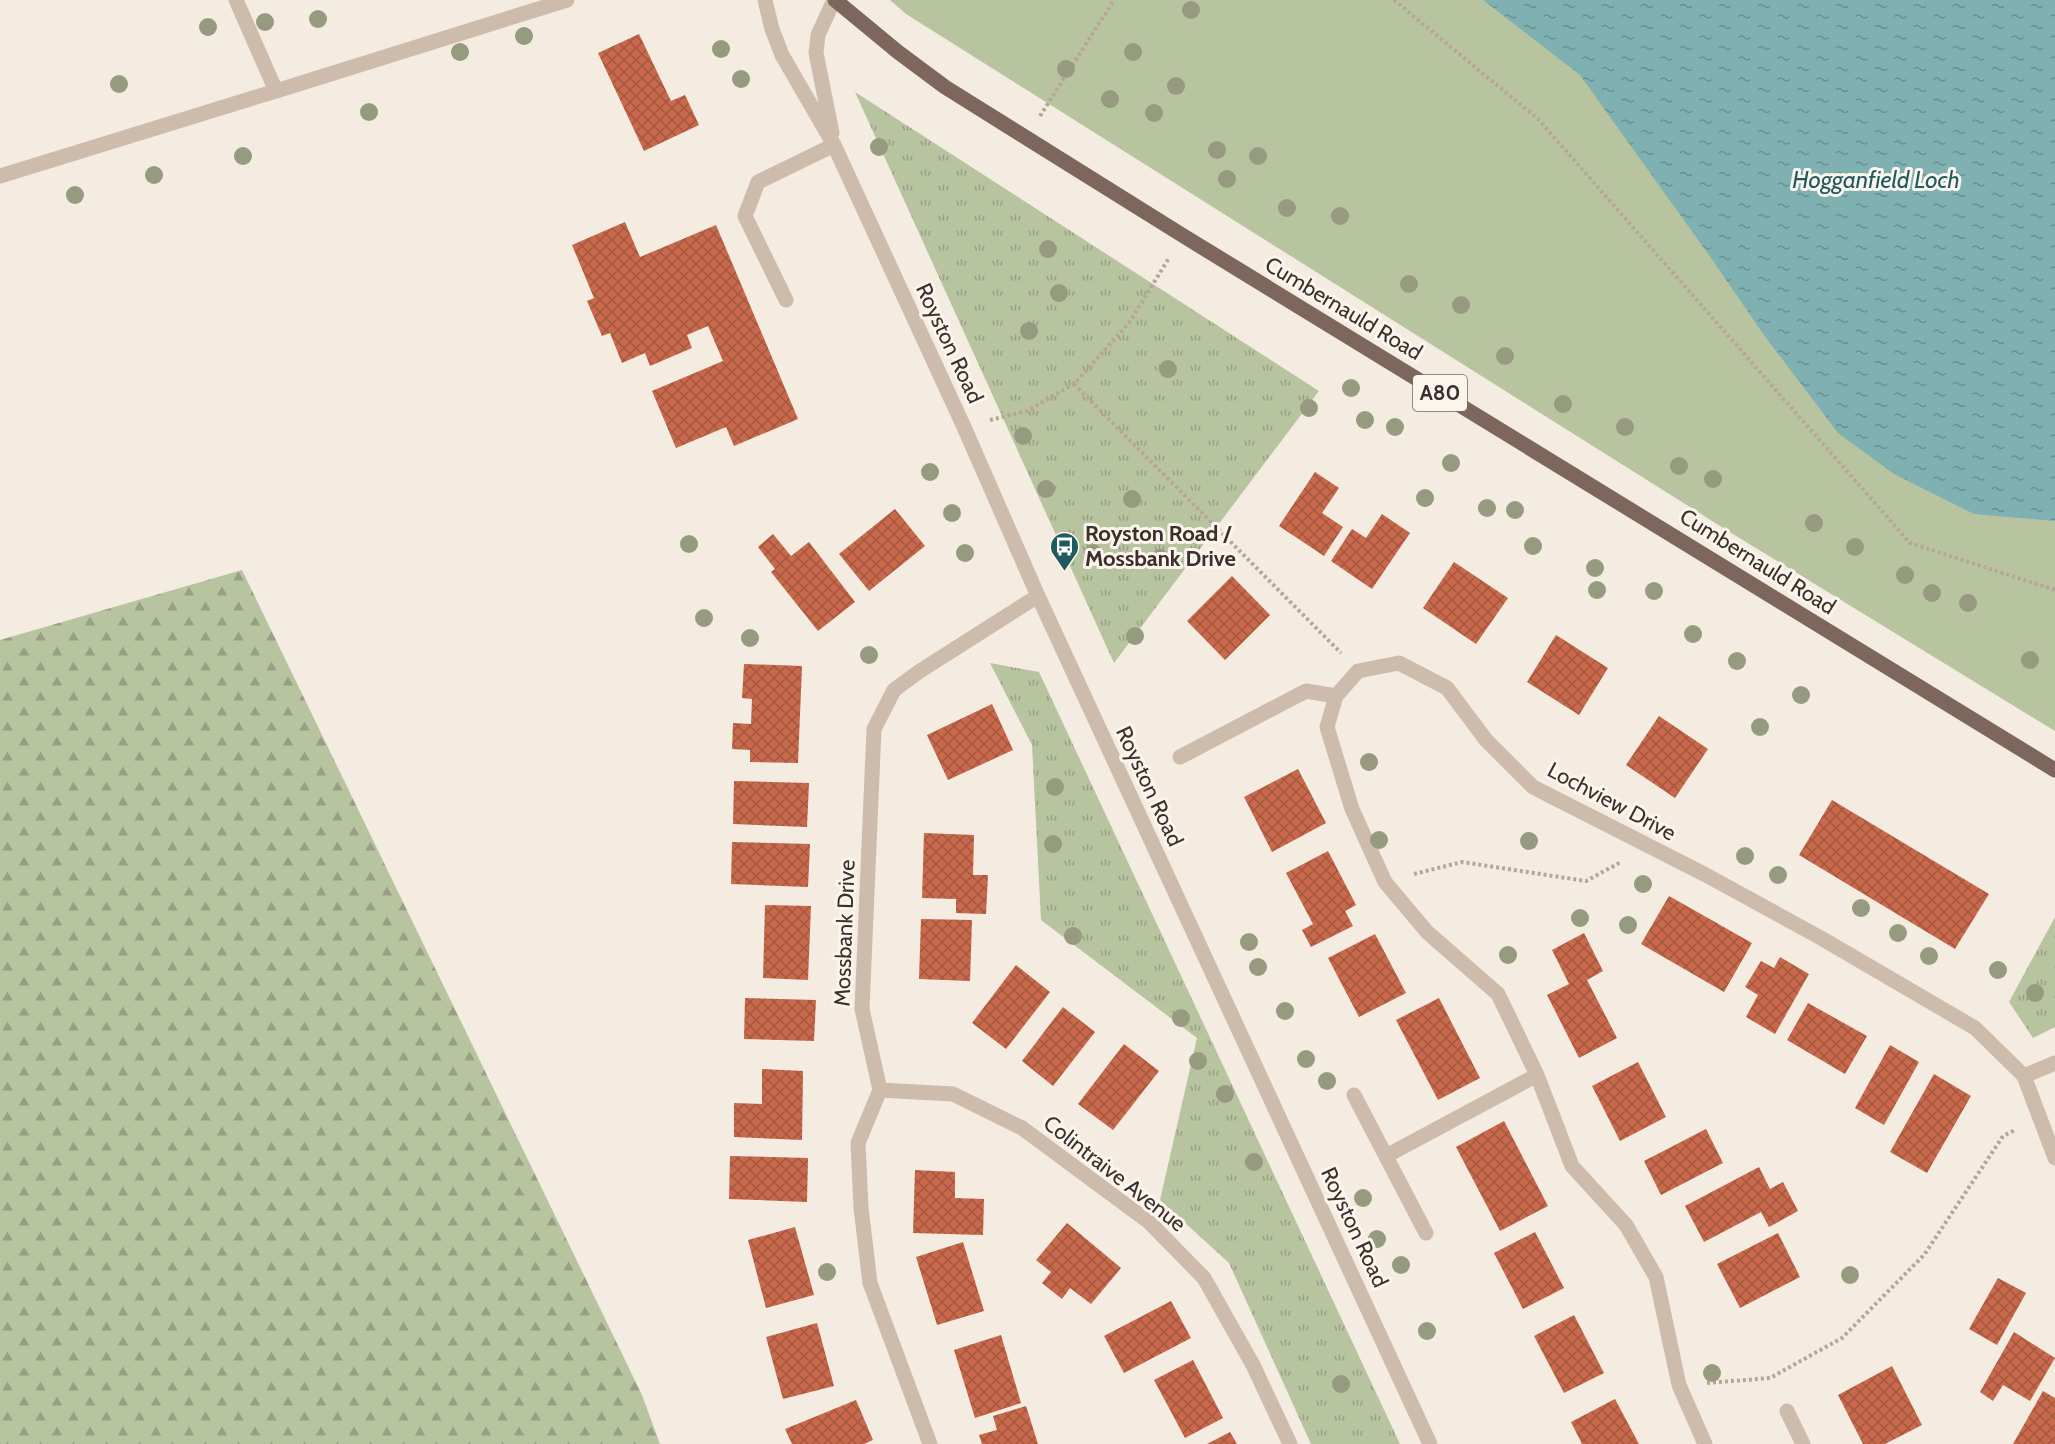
<svg xmlns="http://www.w3.org/2000/svg" width="2055" height="1444" font-family="Cabin,sans-serif">
<style>
.grass{fill:url(#grass-tufts)}
.forest{fill:url(#forest-firs)}
.park{fill:#b8c4a0}
.water{fill:url(#water-ripples)}
.building{fill:url(#building-cross-hatch)}
.lines{fill:none;stroke-linecap:round;stroke-linejoin:round}
.path{stroke:#b9a596;stroke-width:4;stroke-dasharray:3 3;stroke-linecap:butt}
.minor{stroke:#cdbbac;stroke-width:15}
.major{stroke:#7d675c;stroke-width:15}
.tree{fill:#969b7f}
.labels{text-anchor:middle;stroke-width:6;stroke-linejoin:round;paint-order:stroke}
.shield{fill:#fbf5ee;stroke:#756b66;stroke-width:1.5}
.shield-label{font-size:21px;font-weight:bold;fill:#3b302b}
.street-label{font-size:22px;fill:#3b302b;stroke:#fbf5ee}
.poi-label{font-size:22px;font-weight:bold;fill:#3b302b;stroke:#fbf5ee;text-anchor:start}
.water-label{font-size:24px;font-style:italic;fill:#1f5a5e;stroke:#fbf5ee}
</style>
<defs>
<pattern id="grass-tufts" width="24" height="20" patternUnits="userSpaceOnUse" patternTransform="scale(1.5)"><rect width="24" height="20" fill="#b8c4a0"/><path d="M3 7l-1-3M5 7V3M7 7l1-3M15 17l-1-3M17 17v-4M19 17l1-3" fill="none" stroke="#97a083"/></pattern>
<pattern id="forest-firs" width="22" height="20" patternUnits="userSpaceOnUse" patternTransform="scale(1.5)"><rect width="22" height="20" fill="#b8c4a0"/><path d="M5 1l3.5 6h-7zM16 11l3.5 6h-7z" fill="#97a083"/></pattern>
<pattern id="water-ripples" width="26" height="14" patternUnits="userSpaceOnUse" patternTransform="scale(1.5)"><rect width="26" height="14" fill="#7fb0b2"/><path d="M2 4q2-2 4 0t4 0M15 11q2-2 4 0t4 0" fill="none" stroke="#699091"/></pattern>
<pattern id="building-cross-hatch" width="8" height="8" patternUnits="userSpaceOnUse" patternTransform="scale(1.5)"><rect width="8" height="8" fill="#c8694b"/><path d="M0 0l8 8M0 8l8-8" fill="none" stroke="#a4573f"/></pattern>
</defs>
<rect width="100%" height="100%" fill="#f4ebe1"/>
<path class="grass" d="M 855,92 L 1319,391 L 1114,663 Z
M 990,663 L 1039,672 L 1400,1444 L 1311,1444 L 1229,1263 L 1160,1200 L 1197,1038 L 1041,920 L 1032,745 Z
M 2055,917 L 2055,1027 L 2033,1038 L 2009,1002 Z"/>
<path class="forest" d="M 242,570 L 642,1395 L 660,1444 L 0,1444 L 0,640 Z"/>
<path class="park" d="M 890,0 L 2055,0 L 2055,731 L 1728,531 L 906,14 Z"/>
<path class="water" d="M 1483,0 L 2055,0 L 2055,521 L 1974,514 L 1894,474 L 1838,433 L 1764,335 L 1711,258 L 1580,75 Z"/>
<path class="building" d="M 639,34 L 671,101 L 685,95 L 699,125 L 644,151 L 598,53 Z
M 625,222 L 640,257 L 716,225 L 798,419 L 734,446 L 726,427 L 676,448 L 652,391 L 723,361 L 708,326 L 687,335 L 692,348 L 650,366 L 645,353 L 622,363 L 610,333 L 602,336 L 587,301 L 594,298 L 572,245 Z
M 1315,472 L 1339,488 L 1322,513 L 1343,527 L 1324,556 L 1279,526 Z
M 895,509 L 925,546 L 869,591 L 839,554 Z
M 1382,514 L 1410,533 L 1372,589 L 1331,561 L 1352,529 L 1366,538 Z
M 773,534 L 791,556 L 809,542 L 855,602 L 818,631 L 771,572 L 775,569 L 758,547 Z
M 1454,562 L 1508,598 L 1476,644 L 1423,608 Z
M 1232,576 L 1270,615 L 1225,660 L 1187,621 Z
M 1556,635 L 1608,668 L 1579,715 L 1527,682 Z
M 744,664 L 802,666 L 798,763 L 750,762 L 750,750 L 732,749 L 733,723 L 751,724 L 752,699 L 742,698 Z
M 992,704 L 1013,750 L 948,780 L 927,735 Z
M 1659,716 L 1708,749 L 1675,798 L 1626,765 Z
M 1298,769 L 1326,823 L 1272,852 L 1244,797 Z
M 734,781 L 809,783 L 807,827 L 733,824 Z
M 1832,800 L 1989,894 L 1955,949 L 1799,855 Z
M 924,833 L 974,835 L 973,875 L 988,875 L 986,914 L 956,913 L 956,899 L 922,898 Z
M 732,842 L 810,844 L 808,887 L 731,884 Z
M 1328,851 L 1356,905 L 1345,911 L 1353,926 L 1311,947 L 1302,930 L 1313,924 L 1286,873 Z
M 1669,896 L 1752,943 L 1724,992 L 1641,944 Z
M 765,905 L 811,906 L 808,980 L 763,978 Z
M 921,919 L 972,920 L 970,981 L 919,979 Z
M 1584,933 L 1603,971 L 1587,980 L 1617,1038 L 1579,1058 L 1547,995 L 1569,984 L 1552,950 Z
M 1375,934 L 1406,993 L 1359,1017 L 1328,958 Z
M 1780,957 L 1809,974 L 1775,1034 L 1746,1017 L 1758,995 L 1745,987 L 1761,961 L 1774,968 Z
M 1016,965 L 1050,992 L 1006,1049 L 972,1023 Z
M 745,998 L 816,1000 L 814,1041 L 744,1039 Z
M 1439,998 L 1480,1078 L 1438,1100 L 1396,1020 Z
M 1808,1003 L 1867,1036 L 1845,1074 L 1787,1040 Z
M 1063,1007 L 1095,1032 L 1053,1086 L 1022,1061 Z
M 1124,1044 L 1159,1071 L 1113,1130 L 1078,1104 Z
M 1890,1045 L 1919,1062 L 1884,1125 L 1855,1108 Z
M 1638,1062 L 1666,1117 L 1620,1141 L 1592,1086 Z
M 762,1069 L 803,1071 L 802,1140 L 734,1137 L 734,1103 L 762,1104 Z
M 1934,1074 L 1971,1096 L 1927,1173 L 1890,1152 Z
M 1504,1121 L 1548,1206 L 1500,1231 L 1456,1147 Z
M 1706,1129 L 1723,1163 L 1661,1195 L 1644,1161 Z
M 730,1156 L 808,1158 L 807,1202 L 729,1199 Z
M 1759,1167 L 1770,1189 L 1783,1182 L 1798,1211 L 1769,1227 L 1761,1212 L 1704,1242 L 1685,1206 Z
M 915,1170 L 955,1172 L 955,1198 L 984,1199 L 983,1235 L 913,1233 Z
M 1067,1223 L 1121,1268 L 1091,1304 L 1070,1288 L 1062,1299 L 1042,1283 L 1051,1272 L 1036,1260 Z
M 795,1227 L 814,1295 L 766,1308 L 748,1240 Z
M 1535,1232 L 1564,1288 L 1523,1309 L 1494,1253 Z
M 1778,1233 L 1800,1277 L 1740,1308 L 1717,1264 Z
M 963,1242 L 984,1311 L 937,1325 L 916,1257 Z
M 1998,1278 L 2026,1293 L 1997,1345 L 1969,1329 Z
M 1171,1301 L 1191,1338 L 1124,1373 L 1104,1336 Z
M 1574,1315 L 1604,1373 L 1564,1393 L 1534,1336 Z
M 817,1323 L 834,1386 L 783,1399 L 766,1337 Z
M 2014,1332 L 2055,1358 L 2030,1401 L 2003,1385 L 1993,1401 L 1980,1392 Z
M 1001,1335 L 1021,1403 L 975,1418 L 954,1350 Z
M 1193,1360 L 1223,1418 L 1185,1438 L 1154,1380 Z
M 1892,1366 L 1922,1425 L 1885,1444 L 1863,1444 L 1838,1395 Z
M 2043,1391 L 2055,1398 L 2055,1444 L 2013,1444 Z
M 1615,1399 L 1639,1444 L 1582,1444 L 1571,1422 Z
M 856,1400 L 873,1440 L 864,1444 L 792,1444 L 785,1429 Z
M 1026,1406 L 1038,1444 L 982,1444 L 979,1435 L 997,1430 L 993,1416 Z
M 1230,1432 L 1237,1444 L 1207,1444 Z"/>
<g class="lines">
<path class="path" d="M 1394,0 L 1538,119 L 1910,543 L 2055,590
M 1040,116 L 1114,0
M 1074,384 L 1341,653
M 990,420 L 1027,411 L 1074,384 L 1129,323 L 1169,258
M 1414,874 L 1462,862 L 1586,881 L 1621,862
M 1707,1383 L 1770,1378 L 1842,1338 L 1924,1255 L 2003,1136 L 2015,1130"/>
<path class="minor" d="M 236,0 L 276,91 L 567,0
M 765,0 L 772,29 L 782,55 L 834,145 L 964,427 L 1038,596 L 1430,1444
M 832,133 L 816,53 L 818,35 L 834,0
M 0,176 L 276,91
M 786,300 L 745,216 L 758,182 L 834,145
M 1180,757 L 1306,691 L 1336,696
M 2024,1076 L 2055,1063
M 880,1090 L 953,1094 L 1022,1128 L 1149,1222 L 1204,1278 L 1253,1365 L 1290,1444
M 1354,1095 L 1426,1233
M 1386,1156 L 1537,1075
M 1787,1411 L 1803,1444
M 930,1444 L 870,1283 L 861,1208 L 858,1143 L 880,1090 L 862,1009 L 874,729 L 894,690 L 920,671 L 1038,596
M 1705,1444 L 1679,1385 L 1656,1277 L 1626,1225 L 1572,1166 L 1537,1075 L 1498,994 L 1427,932 L 1385,882 L 1352,809 L 1327,727 L 1336,696 L 1358,671 L 1399,663 L 1447,688 L 1486,740 L 1533,787 L 1706,875 L 1821,938 L 1975,1028 L 2024,1076 L 2055,1158"/>
<path class="major" d="M 835,0 L 898,52 L 945,87 L 1182,235 L 2055,770"/>
</g>
<g class="tree">
<circle cx="1191" cy="10" r="9"/>
<circle cx="318" cy="19" r="9"/>
<circle cx="265" cy="22" r="9"/>
<circle cx="208" cy="27" r="9"/>
<circle cx="524" cy="36" r="9"/>
<circle cx="721" cy="49" r="9"/>
<circle cx="460" cy="52" r="9"/>
<circle cx="1133" cy="52" r="9"/>
<circle cx="1066" cy="69" r="9"/>
<circle cx="741" cy="79" r="9"/>
<circle cx="119" cy="84" r="9"/>
<circle cx="1176" cy="86" r="9"/>
<circle cx="1110" cy="99" r="9"/>
<circle cx="369" cy="112" r="9"/>
<circle cx="1154" cy="113" r="9"/>
<circle cx="879" cy="147" r="9"/>
<circle cx="1217" cy="150" r="9"/>
<circle cx="243" cy="156" r="9"/>
<circle cx="1258" cy="156" r="9"/>
<circle cx="154" cy="175" r="9"/>
<circle cx="1227" cy="179" r="9"/>
<circle cx="75" cy="195" r="9"/>
<circle cx="1287" cy="208" r="9"/>
<circle cx="1340" cy="216" r="9"/>
<circle cx="1048" cy="249" r="9"/>
<circle cx="1409" cy="284" r="9"/>
<circle cx="1059" cy="293" r="9"/>
<circle cx="1461" cy="305" r="9"/>
<circle cx="1029" cy="331" r="9"/>
<circle cx="1505" cy="356" r="9"/>
<circle cx="1168" cy="369" r="9"/>
<circle cx="1351" cy="388" r="9"/>
<circle cx="1563" cy="404" r="9"/>
<circle cx="1309" cy="408" r="9"/>
<circle cx="1365" cy="420" r="9"/>
<circle cx="1395" cy="427" r="9"/>
<circle cx="1625" cy="427" r="9"/>
<circle cx="1023" cy="436" r="9"/>
<circle cx="1451" cy="463" r="9"/>
<circle cx="1679" cy="466" r="9"/>
<circle cx="930" cy="472" r="9"/>
<circle cx="1713" cy="479" r="9"/>
<circle cx="1046" cy="489" r="9"/>
<circle cx="1425" cy="498" r="9"/>
<circle cx="1132" cy="499" r="9"/>
<circle cx="1487" cy="508" r="9"/>
<circle cx="1515" cy="510" r="9"/>
<circle cx="952" cy="513" r="9"/>
<circle cx="1814" cy="523" r="9"/>
<circle cx="689" cy="544" r="9"/>
<circle cx="1533" cy="546" r="9"/>
<circle cx="1855" cy="547" r="9"/>
<circle cx="965" cy="553" r="9"/>
<circle cx="1093" cy="553" r="9"/>
<circle cx="1160" cy="558" r="9"/>
<circle cx="1595" cy="568" r="9"/>
<circle cx="1905" cy="575" r="9"/>
<circle cx="1597" cy="590" r="9"/>
<circle cx="1654" cy="591" r="9"/>
<circle cx="1932" cy="593" r="9"/>
<circle cx="1968" cy="603" r="9"/>
<circle cx="704" cy="618" r="9"/>
<circle cx="1693" cy="634" r="9"/>
<circle cx="1135" cy="636" r="9"/>
<circle cx="750" cy="638" r="9"/>
<circle cx="869" cy="655" r="9"/>
<circle cx="2030" cy="660" r="9"/>
<circle cx="1737" cy="661" r="9"/>
<circle cx="1801" cy="695" r="9"/>
<circle cx="1760" cy="727" r="9"/>
<circle cx="1369" cy="762" r="9"/>
<circle cx="1055" cy="787" r="9"/>
<circle cx="1379" cy="840" r="9"/>
<circle cx="1529" cy="841" r="9"/>
<circle cx="1053" cy="844" r="9"/>
<circle cx="1745" cy="856" r="9"/>
<circle cx="1778" cy="875" r="9"/>
<circle cx="1643" cy="884" r="9"/>
<circle cx="1861" cy="908" r="9"/>
<circle cx="1580" cy="918" r="9"/>
<circle cx="1628" cy="925" r="9"/>
<circle cx="1898" cy="933" r="9"/>
<circle cx="1073" cy="936" r="9"/>
<circle cx="1249" cy="942" r="9"/>
<circle cx="1508" cy="955" r="9"/>
<circle cx="1929" cy="956" r="9"/>
<circle cx="1258" cy="967" r="9"/>
<circle cx="1998" cy="970" r="9"/>
<circle cx="2035" cy="993" r="9"/>
<circle cx="1285" cy="1011" r="9"/>
<circle cx="1181" cy="1018" r="9"/>
<circle cx="1306" cy="1059" r="9"/>
<circle cx="1198" cy="1061" r="9"/>
<circle cx="1327" cy="1081" r="9"/>
<circle cx="1225" cy="1094" r="9"/>
<circle cx="1254" cy="1162" r="9"/>
<circle cx="1363" cy="1198" r="9"/>
<circle cx="1377" cy="1239" r="9"/>
<circle cx="1401" cy="1265" r="9"/>
<circle cx="827" cy="1272" r="9"/>
<circle cx="1850" cy="1275" r="9"/>
<circle cx="1427" cy="1331" r="9"/>
<circle cx="1712" cy="1373" r="9"/>
<circle cx="1341" cy="1384" r="9"/>
</g>
<defs>
<symbol id="bus-pin" viewBox="-11 -11 22 30"><path d="M0 17L-7.5 6A9.5 9.5 0 1 1 7.5 6Z" fill="#1f5a5e" stroke="#fbf5ee"/><path d="M-5-6H5V4H4V6H2V4H-2V6H-4V4H-5ZM-3.5-4V0h7V-4ZM-3.5 1.2v1.5H-2V1.2ZM2 1.2v1.5H3.5V1.2Z" fill="#fff"/></symbol>
</defs>
<g fill-rule="evenodd">
<use href="#bus-pin" x="1048" y="530" width="33" height="45"/>
</g>
<g class="labels">
<rect class="shield" x="1413" y="375" width="54" height="36" rx="4.5"/>
<g class="shield-label">
<text x="1440" y="400">A80</text>
</g>
<g class="street-label">
<text transform="translate(1344 308) rotate(31)" y="8">Cumbernauld Road</text>
<text transform="translate(950 343) rotate(65)" y="8">Royston Road</text>
<text transform="translate(1758 561) rotate(32)" y="8">Cumbernauld Road</text>
<text transform="translate(1150 786) rotate(65)" y="8">Royston Road</text>
<text transform="translate(1612 801) rotate(28)" y="8">Lochview Drive</text>
<text transform="translate(844 933) rotate(-88)" y="8">Mossbank Drive</text>
<text transform="translate(1115 1173) rotate(38)" y="8">Colintraive Avenue</text>
<text transform="translate(1355 1227) rotate(65)" y="8">Royston Road</text>
</g>
<g class="poi-label">
<text x="1085" y="541">Royston Road /<tspan x="1085" dy="25">Mossbank Drive</tspan></text>
</g>
<g class="water-label">
<text x="1876" y="188">Hogganfield Loch</text>
</g>
</g>
</svg>
